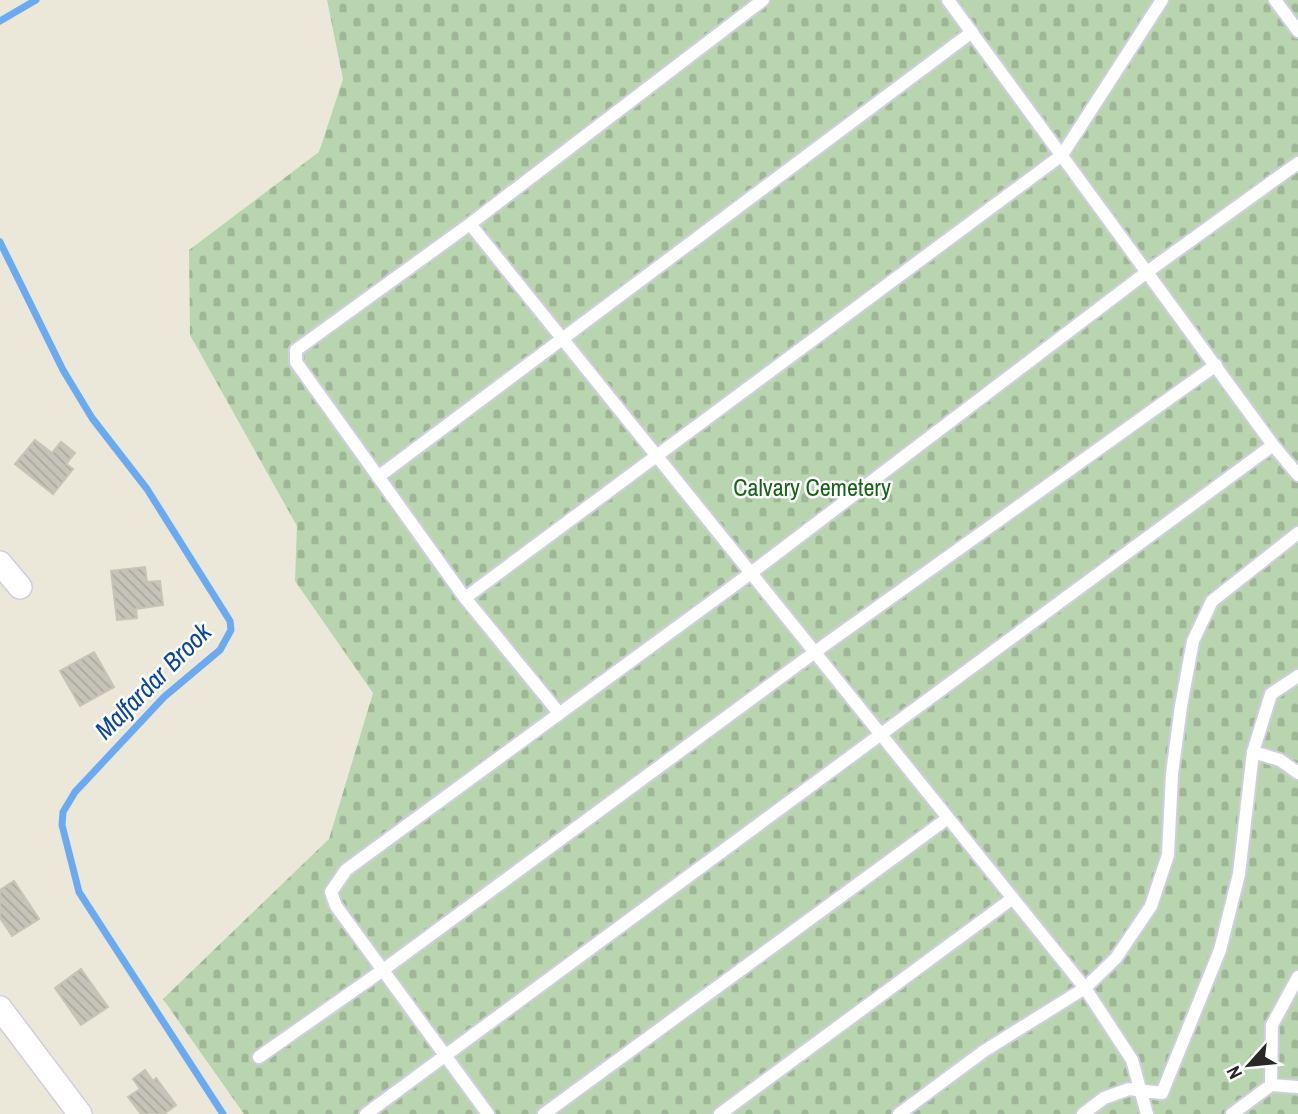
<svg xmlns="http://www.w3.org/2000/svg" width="1298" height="1114" font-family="'Archivo Narrow',sans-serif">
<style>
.cemetery{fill:url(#cemetery-stones)}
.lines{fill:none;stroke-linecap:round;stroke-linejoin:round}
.stream{stroke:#69aaf0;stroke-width:7}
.building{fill:url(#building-back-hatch);stroke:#c6c4b3;stroke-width:2}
.lane-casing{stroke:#cfcee1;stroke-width:16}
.street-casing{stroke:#cfcee1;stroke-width:26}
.lane{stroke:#fff;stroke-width:12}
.street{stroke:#fff;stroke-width:23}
.labels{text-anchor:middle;stroke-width:5;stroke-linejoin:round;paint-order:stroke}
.park-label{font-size:24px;fill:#18641b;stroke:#fff}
.water-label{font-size:26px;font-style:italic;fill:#0b4598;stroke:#fff}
</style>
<defs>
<pattern id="cemetery-stones" width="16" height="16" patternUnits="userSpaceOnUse" patternTransform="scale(1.75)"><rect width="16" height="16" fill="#b9d5b0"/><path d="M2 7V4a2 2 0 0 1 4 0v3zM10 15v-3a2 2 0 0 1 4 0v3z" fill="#9fb797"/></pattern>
<pattern id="building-back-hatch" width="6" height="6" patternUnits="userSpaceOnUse" patternTransform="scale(1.75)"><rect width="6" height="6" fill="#c6c4b9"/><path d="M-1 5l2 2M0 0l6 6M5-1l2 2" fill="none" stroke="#aaa89f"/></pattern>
</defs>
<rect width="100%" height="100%" fill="#ebe7d9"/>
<path class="cemetery" d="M 327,0 L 1298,0 L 1298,1114 L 244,1114 L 163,999 L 329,839 L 373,693 L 295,581 L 297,526 L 190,335 L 189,250 L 319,152 L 343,79 Z"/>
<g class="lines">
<path class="stream" d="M 0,21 L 36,0
M 0,242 L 63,370 L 92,418 L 147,489 L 230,621 L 231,630 L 220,650 L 164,697 L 75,792 L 63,812 L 62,825 L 79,892 L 223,1114"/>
</g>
<path class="building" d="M 35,440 L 52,453 L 61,442 L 75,453 L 66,464 L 73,469 L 53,494 L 15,464 Z
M 145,567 L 147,582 L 160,581 L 163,605 L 136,609 L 137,618 L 117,620 L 111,571 Z
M 94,652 L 114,687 L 80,706 L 60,671 Z
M 14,881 L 39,919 L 12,936 L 0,918 L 0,890 Z
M 81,969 L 108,1007 L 81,1025 L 55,988 Z
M 145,1070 L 153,1081 L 156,1078 L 176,1105 L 164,1114 L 141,1114 L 128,1097 L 140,1089 L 133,1079 Z"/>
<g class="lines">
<defs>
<path id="lane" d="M 948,0 L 1273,445 L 1298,475
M 1275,0 L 1298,31
M 470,224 L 1085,988 L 1132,1060 L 1147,1114
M 378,477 L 972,32
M 465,598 L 1062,155 L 1162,0
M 559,713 L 465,598 L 296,362 L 296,350 L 470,224 L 763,0
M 1253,752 L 1280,760 L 1298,773
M 259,1057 L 383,970 L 815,652 L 1216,365
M 1271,1085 L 1272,1025 L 1298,977
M 366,1114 L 1273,445
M 488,1114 L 336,906 L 331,892 L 346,870 L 751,573 L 1147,272 L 1298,163
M 544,1114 L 948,818
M 720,1114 L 1013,898
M 899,1114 L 984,1051 L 1085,988 L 1116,958 L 1151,906 L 1168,855 L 1172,774 L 1181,706 L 1193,641 L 1212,601 L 1298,533
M 1083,1114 L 1104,1098 L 1129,1089 L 1162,1093 L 1220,950 L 1239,874 L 1253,752 L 1271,694 L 1298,676
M 1232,1114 L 1271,1085 L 1298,1087"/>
<path id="street" d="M 0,563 L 20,587
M 0,1008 L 80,1114"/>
</defs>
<use href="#lane" class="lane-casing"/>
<use href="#street" class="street-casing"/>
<use href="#lane" class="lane"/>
<use href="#street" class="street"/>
</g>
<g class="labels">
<g class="park-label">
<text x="812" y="496">Calvary Cemetery</text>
</g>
<g class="water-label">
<text transform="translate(153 681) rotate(-45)" y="9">Malfardar Brook</text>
</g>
</g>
<g transform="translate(1249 1065) rotate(243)" stroke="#ffffff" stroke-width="5" paint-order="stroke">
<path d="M0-5L12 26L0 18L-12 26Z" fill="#282828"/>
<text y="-10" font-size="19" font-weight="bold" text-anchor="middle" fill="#282828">N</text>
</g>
</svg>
